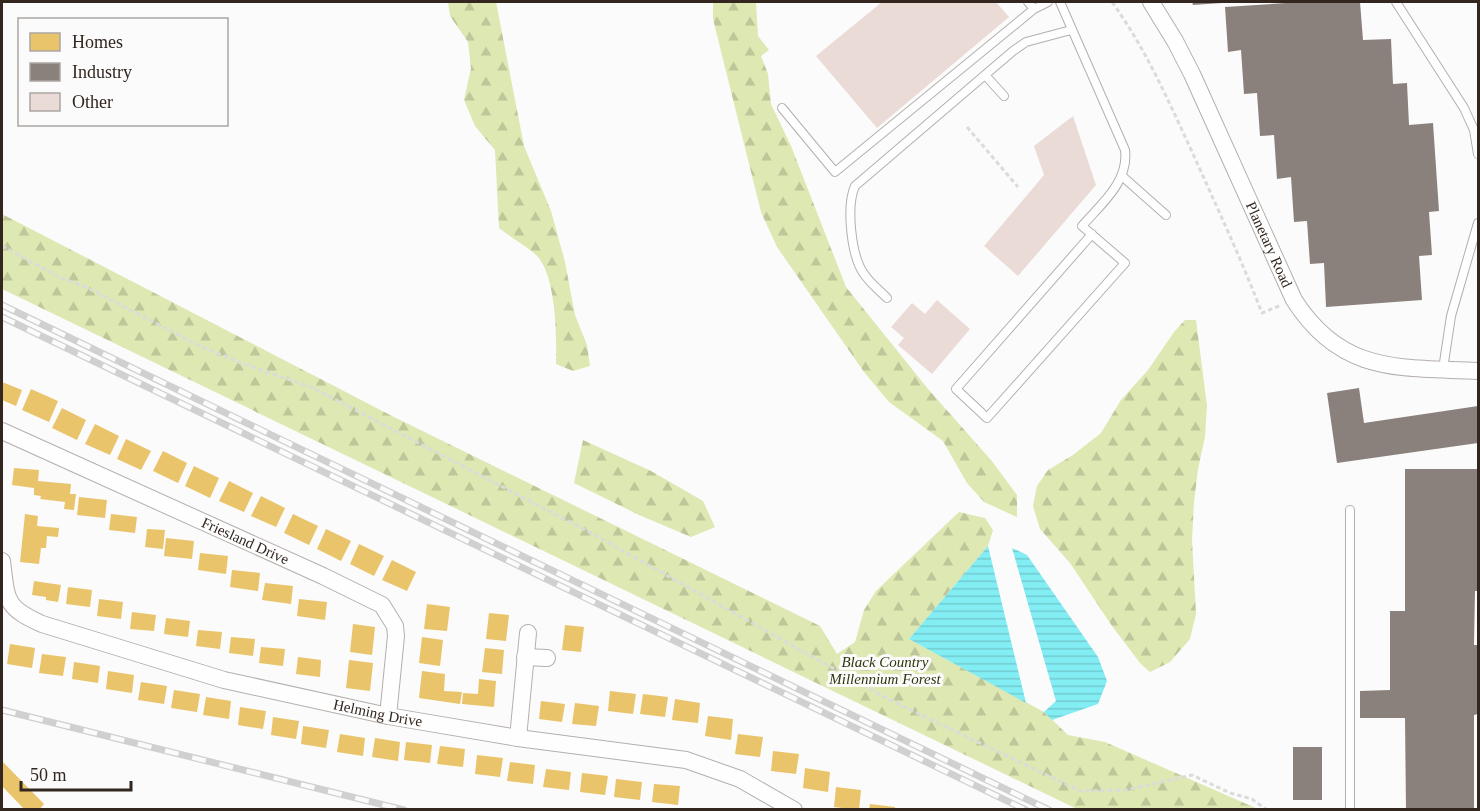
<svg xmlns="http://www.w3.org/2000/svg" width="1480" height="811" font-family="Georgia,serif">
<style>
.forest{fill:url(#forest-firs)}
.water{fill:url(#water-rules)}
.homes{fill:#e9c46a}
.industry{fill:#8a817c}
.building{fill:#eadbd6}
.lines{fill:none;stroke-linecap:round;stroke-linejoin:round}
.lane-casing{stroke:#b5afac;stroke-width:10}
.street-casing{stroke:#b5afac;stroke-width:18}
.path{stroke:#dcdbda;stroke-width:3;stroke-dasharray:4.5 3;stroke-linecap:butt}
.lane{stroke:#fefefe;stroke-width:8}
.street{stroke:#fefefe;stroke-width:16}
.rail-casing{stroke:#d0d0d0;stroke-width:7}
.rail{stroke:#fbfbfb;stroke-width:4.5;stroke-dasharray:14;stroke-linecap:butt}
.labels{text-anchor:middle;stroke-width:6;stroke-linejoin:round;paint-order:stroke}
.street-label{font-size:15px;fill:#33261f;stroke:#fbfbfb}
.park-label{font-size:15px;font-style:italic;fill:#2e360c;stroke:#fbfbfb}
</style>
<defs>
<pattern id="forest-firs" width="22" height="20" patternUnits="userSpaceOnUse" patternTransform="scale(1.5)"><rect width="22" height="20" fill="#dde8b2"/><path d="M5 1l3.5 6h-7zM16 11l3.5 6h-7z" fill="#bec799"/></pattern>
<pattern id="water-rules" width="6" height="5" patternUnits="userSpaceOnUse" patternTransform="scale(1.5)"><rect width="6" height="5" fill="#82edf3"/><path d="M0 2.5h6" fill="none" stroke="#71cbd0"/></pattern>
</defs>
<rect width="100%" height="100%" fill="#fbfbfb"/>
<path class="forest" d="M 448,2 L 496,2 L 524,146 L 551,211 L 565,262 L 575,315 L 587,345 L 590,366 L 573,371 L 556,364 C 557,338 556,275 537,256 C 527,246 510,237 499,228 L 495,150 L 475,126 L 464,100 L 471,68 L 468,42 L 450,16 Z
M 713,2 L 756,2 L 758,36 L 769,50 L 761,56 L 768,74 L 771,104 L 791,146 L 846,287 L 928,389 L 991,460 L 1017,495 L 1017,517 L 984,502 L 967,483 L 943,441 L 889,402 L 864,372 L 777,247 L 761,212 L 713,19 Z
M 2,214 L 392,416 L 820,626 L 837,654 L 855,642 L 864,610 L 876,591 L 959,512 L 985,518 L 993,530 L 988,546 L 909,639 L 1044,712 L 1068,735 L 1105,742 L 1258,809 L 1077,809 L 2,289 Z
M 1185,320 L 1196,320 L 1207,406 L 1205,437 L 1198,469 L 1194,502 L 1192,540 L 1196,614 L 1190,639 L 1170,662 L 1150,672 L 1140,663 L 1112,626 L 1070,563 L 1040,529 L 1033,506 L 1037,486 L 1048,470 L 1073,455 L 1101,433 L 1121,400 L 1148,370 L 1174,332 Z
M 583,440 L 651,471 L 703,501 L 715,527 L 691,537 L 639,515 L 574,483 Z"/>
<path class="water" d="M 988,546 L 1026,703 L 909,639 Z
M 1012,548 L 1027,555 L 1098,657 L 1107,681 L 1098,704 L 1052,720 L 1044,712 L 1056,701 Z"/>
<path class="homes" d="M 2,382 L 22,390 L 16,406 L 2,400 Z
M 31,389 L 58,401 L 49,422 L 22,410 Z
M 62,408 L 86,420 L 77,440 L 52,428 Z
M 95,424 L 119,436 L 110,455 L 85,444 Z
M 126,439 L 151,451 L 141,470 L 117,459 Z
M 163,451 L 187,463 L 178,483 L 153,471 Z
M 194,466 L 219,478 L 210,498 L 185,486 Z
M 14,468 L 39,470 L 38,481 L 71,484 L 70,494 L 76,494 L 74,510 L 64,509 L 65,502 L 40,499 L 41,496 L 34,495 L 34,488 L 12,485 Z
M 229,481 L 253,493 L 244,512 L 219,501 Z
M 261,496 L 285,508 L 276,527 L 251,516 Z
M 79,497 L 107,500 L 105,518 L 77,515 Z
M 25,514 L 38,516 L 37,526 L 59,528 L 58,537 L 47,536 L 46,548 L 41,548 L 39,564 L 20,562 Z
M 111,514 L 137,517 L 135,533 L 109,530 Z
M 293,514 L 318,526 L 309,545 L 284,533 Z
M 147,529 L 165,530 L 163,549 L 145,547 Z
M 326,529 L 351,541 L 341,561 L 317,549 Z
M 166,538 L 194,541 L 192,559 L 164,556 Z
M 359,544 L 384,556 L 374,576 L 350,564 Z
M 200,553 L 228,556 L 226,574 L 198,570 Z
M 392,560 L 416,572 L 407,591 L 382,580 Z
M 232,570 L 260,573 L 258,591 L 230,587 Z
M 34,581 L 61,585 L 58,602 L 46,600 L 46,597 L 32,595 Z
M 265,583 L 293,586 L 291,604 L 262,600 Z
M 68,587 L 92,590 L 90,607 L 66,604 Z
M 99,599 L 123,602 L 121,619 L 97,616 Z
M 299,599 L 327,602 L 325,620 L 297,616 Z
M 427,604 L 450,607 L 447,631 L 424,629 Z
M 132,612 L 156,615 L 154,631 L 130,629 Z
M 489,613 L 509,615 L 506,641 L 486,639 Z
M 166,618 L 190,621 L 188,637 L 164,634 Z
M 353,624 L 375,627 L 372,655 L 350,652 Z
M 565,625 L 584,627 L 581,652 L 562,650 Z
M 198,630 L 222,632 L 220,649 L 196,646 Z
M 231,637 L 255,639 L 253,656 L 229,653 Z
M 422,637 L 443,640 L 440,666 L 419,663 Z
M 10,644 L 35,648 L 32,668 L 7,664 Z
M 261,647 L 285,649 L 283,666 L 259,663 Z
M 485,648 L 504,650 L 502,674 L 482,672 Z
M 42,654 L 66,657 L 63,676 L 39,673 Z
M 298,657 L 321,660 L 320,677 L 296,674 Z
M 349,660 L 373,663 L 370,691 L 346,688 Z
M 74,662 L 100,666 L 98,683 L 72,679 Z
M 108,671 L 134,675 L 132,693 L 106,689 Z
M 422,671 L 445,674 L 444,691 L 462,692 L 460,704 L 419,698 Z
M 479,679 L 496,681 L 494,707 L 462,704 L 463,693 L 478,694 Z
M 141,682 L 167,686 L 164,704 L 138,700 Z
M 174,690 L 200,694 L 197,712 L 171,708 Z
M 610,691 L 636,694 L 633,714 L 608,711 Z
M 643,694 L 668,697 L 665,717 L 640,714 Z
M 206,697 L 231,701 L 229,719 L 203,715 Z
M 675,699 L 700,703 L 698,723 L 672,720 Z
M 541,701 L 565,704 L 562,722 L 539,719 Z
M 575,703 L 599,706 L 596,726 L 572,724 Z
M 240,707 L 266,711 L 263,729 L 238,725 Z
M 708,716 L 733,719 L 731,740 L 705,736 Z
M 273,717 L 299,721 L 296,739 L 271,735 Z
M 303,726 L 329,730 L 326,748 L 301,744 Z
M 340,734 L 365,738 L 363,756 L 337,752 Z
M 738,734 L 763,737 L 760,757 L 735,754 Z
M 375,738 L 400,742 L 398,761 L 372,757 Z
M 406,742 L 432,745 L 430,763 L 404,760 Z
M 440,746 L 465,749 L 463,767 L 437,764 Z
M 773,751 L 799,754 L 796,774 L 771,771 Z
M 477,755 L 503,758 L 500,777 L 475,774 Z
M 2,761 L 44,804 L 39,810 L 25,810 L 2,786 Z
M 510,762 L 535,765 L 533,784 L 507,781 Z
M 805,768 L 830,772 L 828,792 L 803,788 Z
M 546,769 L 571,772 L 569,790 L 543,787 Z
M 582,773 L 608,776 L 605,795 L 580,792 Z
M 616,779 L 642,782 L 640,800 L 614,797 Z
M 654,784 L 680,786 L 678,805 L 652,802 Z
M 836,787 L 861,790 L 859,810 L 834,807 Z
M 870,804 L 895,807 L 895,810 L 869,810 Z"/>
<path class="industry" d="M 1192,2 L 1222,2 L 1222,3 L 1193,5 Z
M 1301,2 L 1360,2 L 1363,40 L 1391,39 L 1393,84 L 1407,83 L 1409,125 L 1433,123 L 1439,211 L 1429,212 L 1432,255 L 1419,256 L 1422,300 L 1326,307 L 1324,263 L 1310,264 L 1307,221 L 1294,222 L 1291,177 L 1277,179 L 1274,135 L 1260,136 L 1257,93 L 1244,94 L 1241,50 L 1228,52 L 1225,7 Z
M 1359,388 L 1364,423 L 1478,406 L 1478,443 L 1337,463 L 1327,393 Z
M 1405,469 L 1478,469 L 1478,591 L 1475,591 L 1474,645 L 1478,645 L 1478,714 L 1474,715 L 1474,810 L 1406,810 L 1405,718 L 1360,718 L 1360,691 L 1390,690 L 1390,611 L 1405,611 Z
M 1293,747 L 1322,747 L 1322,800 L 1293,800 Z"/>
<path class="building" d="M 882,2 L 996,2 L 1009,17 L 877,128 L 816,56 Z
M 1073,116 L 1096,185 L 1018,276 L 984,246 L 1044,175 L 1034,146 Z
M 937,300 L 970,329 L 932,374 L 898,345 L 904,338 L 891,327 L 912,303 L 925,314 Z"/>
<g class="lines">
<defs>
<path id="lane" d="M 1028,2 L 1034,9
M 1060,2 L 1125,150 C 1129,182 1101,204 1082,226 L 1125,263 L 987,418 L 956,389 L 1092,234
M 1396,2 L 1464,108 L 1474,130 L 1478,154
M 985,75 L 1004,96
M 782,108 L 835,172 L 1034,9 L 1048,2
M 1122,176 L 1166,215
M 887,298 C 879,290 870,283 864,274 C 851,256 846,206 855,186 L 1013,51 L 1026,42 L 1071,30
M 1443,369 L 1451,316 L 1478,223
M 1350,810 L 1350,510"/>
<g id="street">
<path id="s1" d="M 1151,2 L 1175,41 L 1192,74 L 1294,300 C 1342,375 1400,367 1478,371"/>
<path id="s2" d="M 2,431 L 323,576 L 382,605 L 395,626 L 396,636 L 388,716"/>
<path id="s3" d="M 2,561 C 7,600 4,607 42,624 L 224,680 L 388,716 L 518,738 L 686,760 L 740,779 L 794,810"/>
<path d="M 525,657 L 547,658"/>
<path d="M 518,738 L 528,633"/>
</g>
</defs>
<use href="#lane" class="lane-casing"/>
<use href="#street" class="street-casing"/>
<path class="path" d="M 1112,2 C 1146,49 1169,102 1193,154 C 1217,207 1241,259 1262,313 L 1281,305
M 967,127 L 1018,187
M 2,246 L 61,278 L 86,287 L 200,346 L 241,363 L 313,388 L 591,533 L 888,699 L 1080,791 L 1126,790 L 1192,775 L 1230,793 L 1252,799 L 1267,810"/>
<use href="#lane" class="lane"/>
<use href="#street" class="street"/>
<defs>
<path id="rail" d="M 2,305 L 1049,810
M 2,317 L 1026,810
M 2,710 L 404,810"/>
</defs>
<use href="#rail" class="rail-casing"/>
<use href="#rail" class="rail"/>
</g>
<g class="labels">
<g class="street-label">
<text dy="5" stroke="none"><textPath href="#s1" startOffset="270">Planetary Road</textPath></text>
<text dy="5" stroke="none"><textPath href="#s2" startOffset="267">Friesland Drive</textPath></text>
<text dy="5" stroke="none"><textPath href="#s3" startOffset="429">Helming Drive</textPath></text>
</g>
<g class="park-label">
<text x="885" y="667">Black Country<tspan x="885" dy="17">Millennium Forest</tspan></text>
</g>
</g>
<rect width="1480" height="811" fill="none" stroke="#33261f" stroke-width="6"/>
<rect x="18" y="18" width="210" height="108" fill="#fbfbfb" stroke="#aba6a3" stroke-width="1.5"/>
<rect x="30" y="33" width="30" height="18" fill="#e9c46a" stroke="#aba6a3" stroke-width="1.5"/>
<text x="72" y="48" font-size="18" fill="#33261f">Homes</text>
<rect x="30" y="63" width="30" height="18" fill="#8a817c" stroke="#aba6a3" stroke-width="1.5"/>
<text x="72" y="78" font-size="18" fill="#33261f">Industry</text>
<rect x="30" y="93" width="30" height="18" fill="#eadbd6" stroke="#aba6a3" stroke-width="1.5"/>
<text x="72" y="108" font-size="18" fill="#33261f">Other</text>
<path d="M21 781v9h110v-9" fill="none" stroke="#33261f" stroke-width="3"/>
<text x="30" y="781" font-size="18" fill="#33261f" stroke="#fbfbfb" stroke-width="4.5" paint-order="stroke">50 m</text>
</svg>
